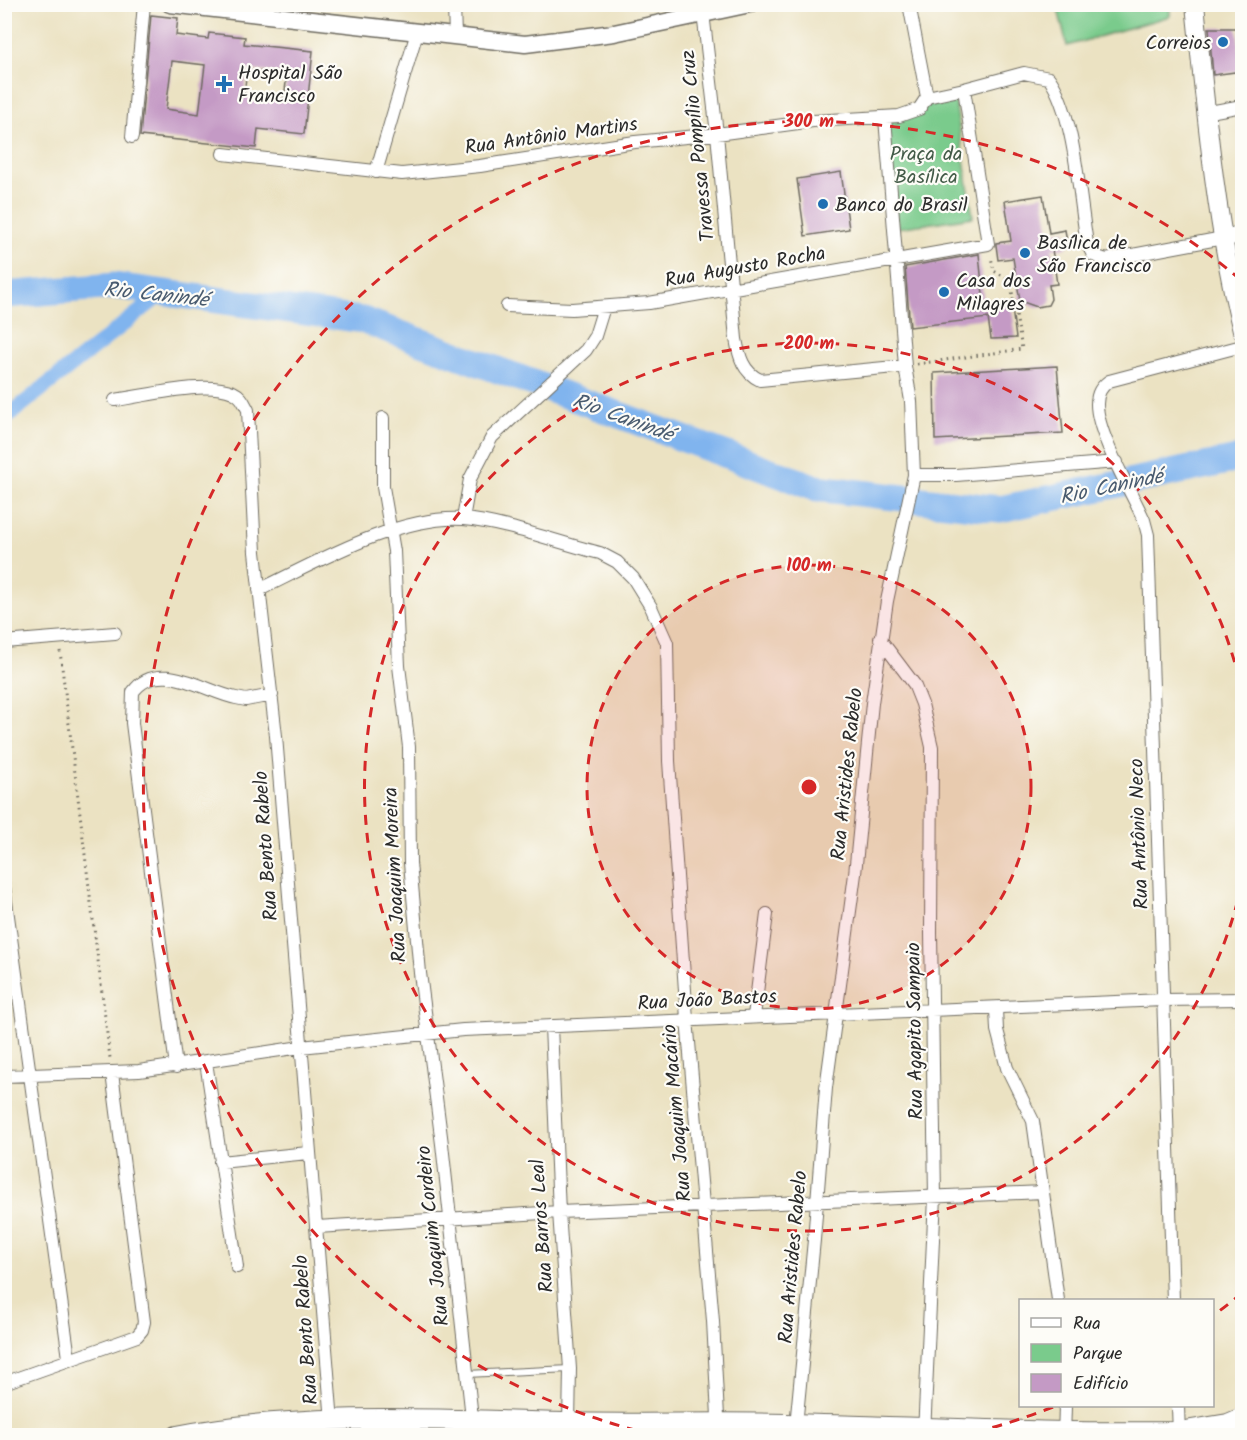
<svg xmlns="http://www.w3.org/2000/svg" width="1247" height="1440" font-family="Kalam,sans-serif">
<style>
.green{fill:#7acb8c;stroke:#527b5c;stroke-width:1.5}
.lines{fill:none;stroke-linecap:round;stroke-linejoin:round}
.canal{stroke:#80b4ee;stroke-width:15}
.river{stroke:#80b4ee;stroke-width:27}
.building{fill:#c49ac5;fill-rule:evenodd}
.service-casing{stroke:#6e6b60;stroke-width:8}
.minor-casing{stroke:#6e6b60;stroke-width:14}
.tertiary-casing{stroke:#6e6b60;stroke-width:19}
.secondary-casing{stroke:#6e6b60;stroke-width:20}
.primary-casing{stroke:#6e6b60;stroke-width:22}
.path{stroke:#6e6b60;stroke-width:3;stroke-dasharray:1.5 4.5;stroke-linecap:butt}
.service{stroke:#fff;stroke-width:6}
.minor{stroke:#fff;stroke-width:12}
.tertiary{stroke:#fff;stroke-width:16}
.secondary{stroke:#fff;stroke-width:18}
.primary{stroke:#fff;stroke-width:20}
.ring{fill:none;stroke:#d62828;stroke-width:3;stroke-dasharray:10 8}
.poi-dot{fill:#1f6fb2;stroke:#fdfcf7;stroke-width:2}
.labels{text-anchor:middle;stroke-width:4.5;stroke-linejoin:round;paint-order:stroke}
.poi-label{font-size:20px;fill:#2b2b2b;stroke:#fdfcf7;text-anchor:start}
.street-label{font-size:20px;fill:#2b2b2b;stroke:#fdfcf7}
.park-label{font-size:20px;fill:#435b48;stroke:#fdfcf7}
.water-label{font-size:21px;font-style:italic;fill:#495b6f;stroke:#fdfcf7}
.centre{fill:#d62828;stroke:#fdfcf7;stroke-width:3}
.ring-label{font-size:18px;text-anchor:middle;font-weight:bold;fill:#d62828;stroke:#fdfcf7;stroke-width:4.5;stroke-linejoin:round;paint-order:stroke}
</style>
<rect width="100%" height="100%" fill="#fdfcf7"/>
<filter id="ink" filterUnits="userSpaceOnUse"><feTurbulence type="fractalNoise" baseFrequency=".0167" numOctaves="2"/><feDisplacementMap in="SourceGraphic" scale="12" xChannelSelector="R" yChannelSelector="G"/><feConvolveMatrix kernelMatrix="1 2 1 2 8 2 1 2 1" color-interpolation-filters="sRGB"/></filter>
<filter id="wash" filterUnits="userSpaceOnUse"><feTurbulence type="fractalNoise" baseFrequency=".008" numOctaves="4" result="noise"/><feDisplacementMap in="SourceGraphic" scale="24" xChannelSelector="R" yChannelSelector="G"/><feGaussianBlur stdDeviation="1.35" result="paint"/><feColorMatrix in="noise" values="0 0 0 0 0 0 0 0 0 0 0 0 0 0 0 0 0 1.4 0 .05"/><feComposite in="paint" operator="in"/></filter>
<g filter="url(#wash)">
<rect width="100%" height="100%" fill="#ebe2c2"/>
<path class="green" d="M 436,4 L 437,8 L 332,5 L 332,4 Z
M 1057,5 L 1170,5 L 1170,16 L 1067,46 Z
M 955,101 L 973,217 L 898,228 L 880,112 Z"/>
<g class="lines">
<path class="canal" d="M 4,419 L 163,293"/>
<path class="river" d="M 4,295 L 115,286 L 363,320 L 816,488 L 1000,509 L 1242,458"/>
</g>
<g id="blocks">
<path class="building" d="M 151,15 L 178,18 L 176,35 L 208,39 L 209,33 L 245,37 L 244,44 L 313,51 L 304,134 L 258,129 L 256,148 L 140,136 ZM 172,61 L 205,65 L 199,114 L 166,109 ZM 247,70 L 287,74 L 284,99 L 244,95 Z
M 1209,28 L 1237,28 L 1242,71 L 1213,75 Z
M 841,172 L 849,229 L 805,236 L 797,179 Z
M 1043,195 L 1049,233 L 1065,230 L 1068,247 L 1052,249 L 1057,284 L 1049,285 L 1051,299 L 1048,305 L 1037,307 L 1020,301 L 1013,258 L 998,260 L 996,245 L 996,243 L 1011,241 L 1005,201 Z
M 979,254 L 984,305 L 1011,302 L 1016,338 L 991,339 L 988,318 L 910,327 L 905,267 Z
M 1057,366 L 1063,433 L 935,440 L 934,373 Z"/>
</g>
</g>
<g filter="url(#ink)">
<use href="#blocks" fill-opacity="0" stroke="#6e6b60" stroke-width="1.5"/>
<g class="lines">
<defs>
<path id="service" d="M 467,1374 L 570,1369"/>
<path id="minor" d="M 454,4 L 455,37
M 702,4 L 717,134 L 736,339 C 739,356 743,372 760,380 L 905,366
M 909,4 L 927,97
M 1204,113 L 1242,106
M 132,137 L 144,4
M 223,154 L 402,174 L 480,166 L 635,142 L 717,134 L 813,121 L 899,116 L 919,109 L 927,97 L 964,89
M 376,172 L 417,32
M 507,306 L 572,309 L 649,303 L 988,244 L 964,89 L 1024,73 L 1049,78 C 1075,115 1079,197 1087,243 L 1093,255 L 1106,260 L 1223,238
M 115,400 C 147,396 204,380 233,392 C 242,396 244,403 248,410 L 255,552 L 276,736 L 332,1422
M 383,418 L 383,487 L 394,551 L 399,666 L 409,747 L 410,863 L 420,973 L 442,1144 L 474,1436
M 914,475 L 956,475 L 1117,462
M 463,519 L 470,479 L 492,437 L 586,350 L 595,336 L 604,307
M 259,590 C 317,562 398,515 463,519 C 503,522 560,543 600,553 L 617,562 L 633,578 L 651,607 L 667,643 L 669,761 L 687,1019 L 713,1321 L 719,1436
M 880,639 L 914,684 L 922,704 L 932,747 L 931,933 L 935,1197 L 924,1434
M 4,642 L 115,633
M 4,887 L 69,1358
M 996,1009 L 997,1030 L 1007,1068 L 1033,1121 L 1058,1300
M 754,1016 L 767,914
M 551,1026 L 559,1212 L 570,1369 L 569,1423
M 206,1062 L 237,1267
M 176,1067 L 132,723 L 133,692 C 158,657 205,692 236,698 L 246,700 L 272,695
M 4,1076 L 139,1071 L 301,1047 L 463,1030 L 1163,1000 L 1242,999
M 220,1162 L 308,1153
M 317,1227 L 559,1212 L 1043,1192
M 1173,1300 L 1148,535 L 1144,520 C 1131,491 1097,434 1097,404 C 1097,393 1101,387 1109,381 L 1242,346
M 4,1383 L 137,1336 L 142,1330 L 144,1322 L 112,1073
M 1178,1406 L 1179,1436
M 795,1436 L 814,1240 L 826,1088 L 855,874 L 872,703 L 887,601 L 914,475 L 911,401 L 905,366 L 885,118
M 1064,1436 L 1065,1406"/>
<path id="tertiary" d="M 170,4 L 525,44 L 614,33 L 750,4
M 1223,238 L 1242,235"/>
<path id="secondary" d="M 1195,4 C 1206,114 1216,224 1242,331"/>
<path id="primary" d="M 177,1436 C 304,1411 440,1420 569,1423 C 641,1425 714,1422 786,1424 C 917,1427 1048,1434 1179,1432 L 1228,1424 L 1242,1418"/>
</defs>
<use href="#service" class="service-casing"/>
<use href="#minor" class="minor-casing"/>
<use href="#tertiary" class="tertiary-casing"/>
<use href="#secondary" class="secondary-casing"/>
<use href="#primary" class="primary-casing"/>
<path class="path" d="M 917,364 L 1022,349 L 1010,280 L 994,271 L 991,257
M 60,651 L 110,1058"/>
<use href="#service" class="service"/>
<use href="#minor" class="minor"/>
<use href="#tertiary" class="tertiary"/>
<use href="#secondary" class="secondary"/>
<use href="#primary" class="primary"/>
</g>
</g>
<circle cx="809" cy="787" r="222" fill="#d62828" fill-opacity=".12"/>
<g class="ring">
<circle cx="809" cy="787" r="222"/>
<path d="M1242 883A444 444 0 1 1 1242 691"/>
<path d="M1242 1293A666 666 0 0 1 1214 1315M1053 1407A666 666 0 0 1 964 1435M654 1435A666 666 0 1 1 1242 281"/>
</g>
<g class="poi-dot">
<circle cx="1223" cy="42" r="6"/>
<path d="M221 75h6v6h6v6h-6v6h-6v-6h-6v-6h6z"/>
<circle cx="823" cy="204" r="6"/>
<circle cx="1025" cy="253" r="6"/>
<circle cx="944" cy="292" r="6"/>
</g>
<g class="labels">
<g class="poi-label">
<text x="1211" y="49" text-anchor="end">Correios</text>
<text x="238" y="79">Hospital São<tspan x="238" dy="23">Francisco</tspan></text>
<text x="835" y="211">Banco do Brasil</text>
<text x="1037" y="249">Basílica de<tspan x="1037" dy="23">São Francisco</tspan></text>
<text x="956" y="287">Casa dos<tspan x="956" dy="23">Milagres</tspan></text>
</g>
<g class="street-label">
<text transform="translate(551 135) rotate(-8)" y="7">Rua Antônio Martins</text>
<text transform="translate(697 146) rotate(-96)" y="7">Travessa Pompílio Cruz</text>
<text transform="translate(745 266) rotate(-10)" y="7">Rua Augusto Rocha</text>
<text transform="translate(846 774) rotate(-84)" y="7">Rua Aristides Rabelo</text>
<text transform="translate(1138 834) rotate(-92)" y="7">Rua Antônio Neco</text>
<text transform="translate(265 846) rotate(-94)" y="7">Rua Bento Rabelo</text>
<text transform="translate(394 875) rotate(-93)" y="7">Rua Joaquim Moreira</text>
<text transform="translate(707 999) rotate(-3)" y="7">Rua João Bastos</text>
<text transform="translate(914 1031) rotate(-91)" y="7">Rua Agapito Sampaio</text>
<text transform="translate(676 1113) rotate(-95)" y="7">Rua Joaquim Macário</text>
<text transform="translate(541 1226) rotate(-94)" y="7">Rua Barros Leal</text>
<text transform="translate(432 1236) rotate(-96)" y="7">Rua Joaquim Cordeiro</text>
<text transform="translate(792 1257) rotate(-85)" y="7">Rua Aristides Rabelo</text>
<text transform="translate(305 1330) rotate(-94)" y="7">Rua Bento Rabelo</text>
</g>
<g class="park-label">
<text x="926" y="160">Praça da<tspan x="926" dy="23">Basílica</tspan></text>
</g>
<g class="water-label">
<text transform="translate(156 294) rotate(6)" y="7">Rio Canindé</text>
<text transform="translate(623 417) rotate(20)" y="7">Rio Canindé</text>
<text transform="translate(1111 486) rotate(-12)" y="7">Rio Canindé</text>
</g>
</g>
<circle cx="809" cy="787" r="9" class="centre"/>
<g class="ring-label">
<text x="809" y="127">300 m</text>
<text x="809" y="349">200 m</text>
<text x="809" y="571">100 m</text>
</g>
<rect width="1247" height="1440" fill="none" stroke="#fdfcf7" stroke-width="24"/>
<rect x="1019" y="1299" width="195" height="108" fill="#fdfcf7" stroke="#a9a8a5" stroke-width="1.5"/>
<rect x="1031" y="1318" width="30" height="9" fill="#ffffff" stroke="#a9a8a5" stroke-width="1.5"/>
<text x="1073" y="1329" font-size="18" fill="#2b2b2b">Rua</text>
<rect x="1031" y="1344" width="30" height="18" fill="#7acb8c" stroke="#a9a8a5" stroke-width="1.5"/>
<text x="1073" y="1359" font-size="18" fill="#2b2b2b">Parque</text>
<rect x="1031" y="1374" width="30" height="18" fill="#c49ac5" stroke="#a9a8a5" stroke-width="1.5"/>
<text x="1073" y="1389" font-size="18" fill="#2b2b2b">Edifício</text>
</svg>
